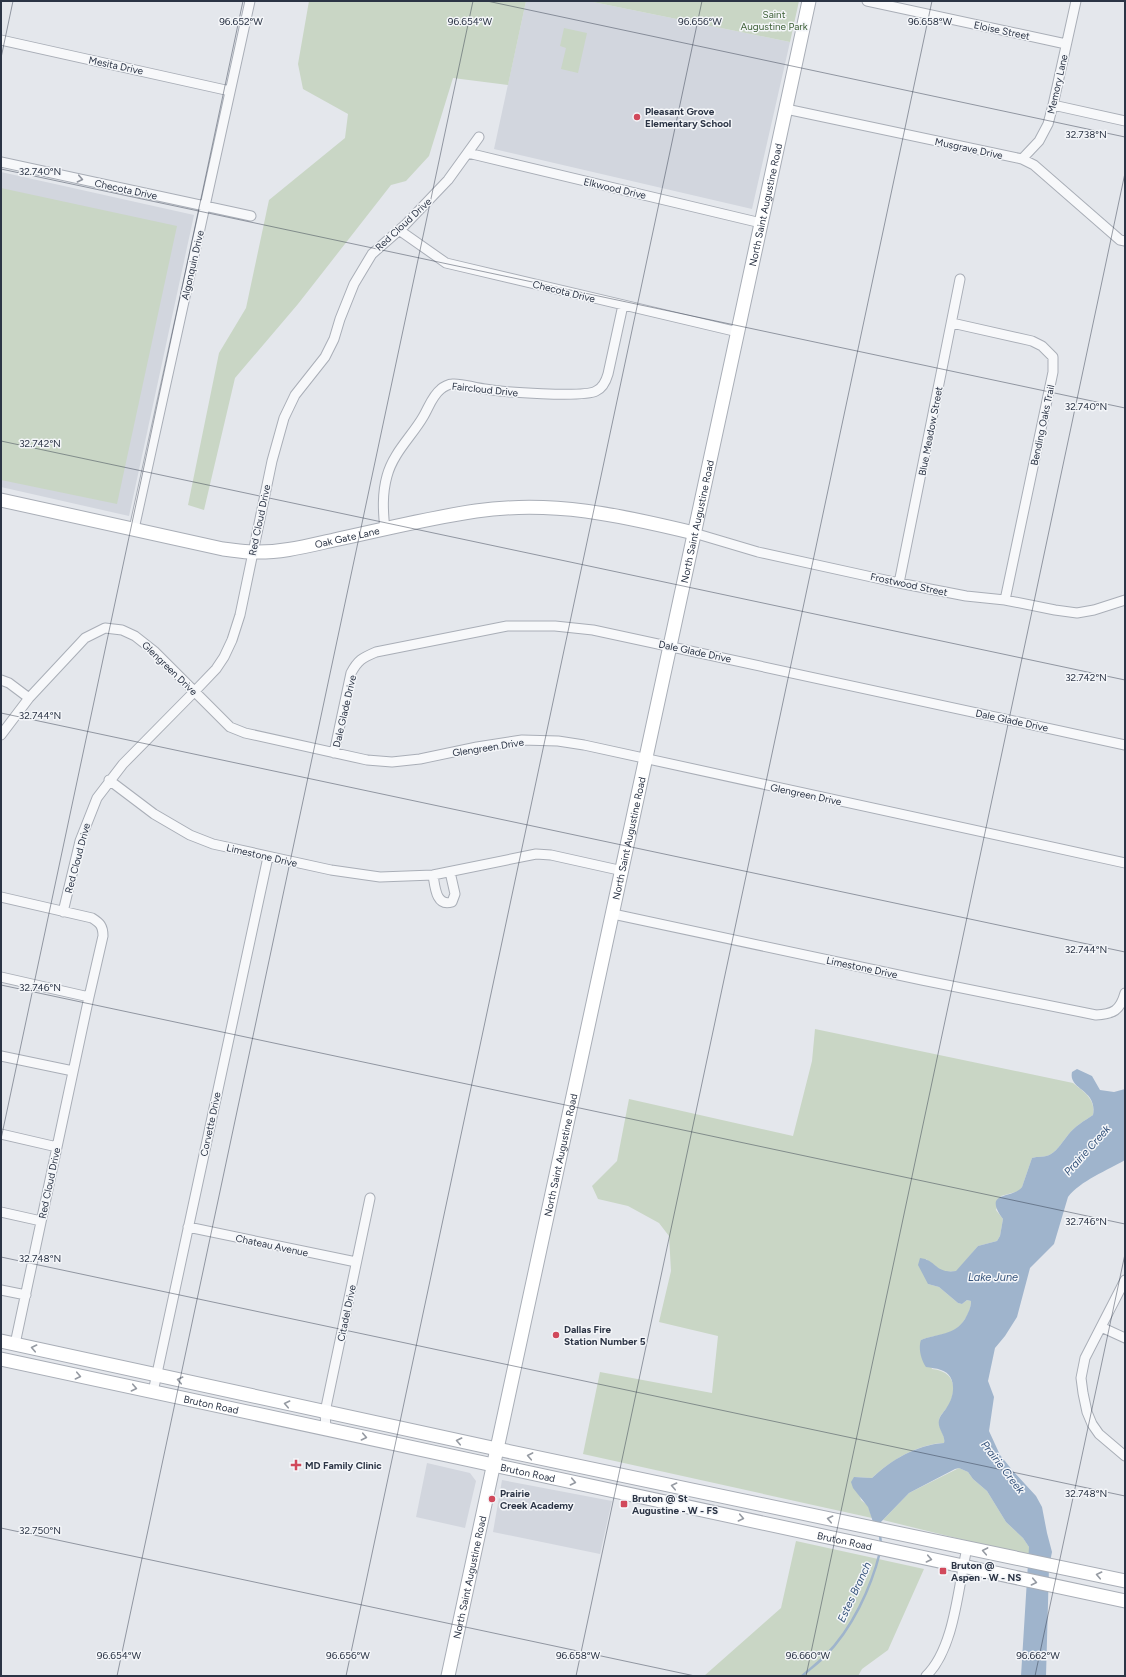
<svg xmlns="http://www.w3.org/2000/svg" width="1126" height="1677" font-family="Figtree,sans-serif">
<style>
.built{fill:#d2d6de}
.green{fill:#c9d6c5}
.water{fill:#9fb4cc}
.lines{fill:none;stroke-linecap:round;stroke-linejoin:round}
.stream{stroke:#9fb4cc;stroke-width:2.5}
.street-casing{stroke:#a9aeb7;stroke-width:11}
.secondary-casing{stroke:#a9aeb7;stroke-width:15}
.street{stroke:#f7f8fa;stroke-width:9}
.secondary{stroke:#fff;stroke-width:13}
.oneway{stroke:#9196a0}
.oneway2{stroke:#959aa2}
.ticks{fill:none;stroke:#2b3445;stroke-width:1;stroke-opacity:0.45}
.poi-dot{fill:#d1495b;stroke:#f4f6f9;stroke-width:1.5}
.labels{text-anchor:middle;stroke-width:3;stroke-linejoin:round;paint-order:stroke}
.park-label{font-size:10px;fill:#3f6138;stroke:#f4f6f9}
.street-label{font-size:10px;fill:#2b3445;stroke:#f4f6f9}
.poi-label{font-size:10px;font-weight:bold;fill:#2b3445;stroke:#f4f6f9;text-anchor:start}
.water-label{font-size:11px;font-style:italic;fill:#34527a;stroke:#f4f6f9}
.ticks-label{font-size:10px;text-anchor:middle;fill:#2b3445;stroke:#f4f6f9;stroke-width:3;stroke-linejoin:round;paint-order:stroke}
</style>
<rect width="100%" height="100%" fill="#e4e7ec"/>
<path class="built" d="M 526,1 L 588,1 L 790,42 L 752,209 L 494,149 Z
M 1,172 L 194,215 L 129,516 L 1,487 Z
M 427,1463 L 470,1473 L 476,1481 L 465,1528 L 416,1517 Z
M 502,1480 L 612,1501 L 600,1554 L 493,1532 Z"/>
<path class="green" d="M 309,1 L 526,1 L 508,85 L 453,78 L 429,156 L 406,181 L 391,185 L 298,304 L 235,378 L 204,510 L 188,505 L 219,353 L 246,308 L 269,200 L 345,138 L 348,114 L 303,89 L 298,64 Z
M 588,1 L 799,1 L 790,42 Z
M 564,28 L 587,33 L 578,73 L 561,69 L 566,48 L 560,46 Z
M 1,188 L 177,226 L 117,504 L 1,480 Z
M 815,1029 L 1073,1083 C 1084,1092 1096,1099 1093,1115 C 1084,1121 1075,1126 1068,1135 C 1063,1141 1058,1150 1051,1154 C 1045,1158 1038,1156 1032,1158 L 1022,1187 L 1019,1191 L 1001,1196 L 996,1210 L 1003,1219 L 1000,1236 L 997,1241 L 978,1246 L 957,1271 L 943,1272 L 926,1259 L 928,1284 L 939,1287 L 958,1303 L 962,1304 L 967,1300 L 971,1301 C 971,1307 969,1313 965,1319 C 954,1337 939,1333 921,1340 L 932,1369 C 953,1371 958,1386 949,1405 C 946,1410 940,1414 939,1420 C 938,1429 946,1435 944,1443 C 917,1444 890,1461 872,1478 L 855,1477 L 861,1500 L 868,1506 L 872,1518 L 583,1454 L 600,1372 L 712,1393 L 718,1336 L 659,1322 L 671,1271 L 669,1236 L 659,1223 L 628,1206 L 598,1199 L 592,1186 L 617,1161 L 629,1099 L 793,1136 L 812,1061 Z
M 959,1468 L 968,1472 L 973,1479 L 987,1491 L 1006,1522 L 1023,1538 L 1029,1547 L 1029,1556 L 883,1520 L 909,1493 Z
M 796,1541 L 924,1569 L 888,1650 L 862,1669 L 858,1676 L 704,1676 L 781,1608 Z"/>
<path class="water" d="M 1077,1069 L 1092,1076 L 1100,1090 L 1114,1092 L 1125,1089 L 1125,1160 C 1108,1170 1080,1181 1068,1197 L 1054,1244 L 1030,1268 L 1017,1317 L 1005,1336 L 995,1348 L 988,1381 L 994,1397 L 989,1431 L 1000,1455 L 1013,1471 L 1036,1496 L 1042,1507 L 1047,1533 L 1052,1552 L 1049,1567 L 1046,1676 L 1021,1676 L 1029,1547 L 1023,1538 L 1006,1522 L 987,1491 L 973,1479 L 968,1472 L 959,1468 L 955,1469 L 909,1493 L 879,1524 L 873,1522 L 868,1507 L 853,1488 L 851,1482 L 854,1477 L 872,1478 C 891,1460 916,1445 944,1443 C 946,1435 937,1429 939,1420 C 940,1415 945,1411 947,1407 C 955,1396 957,1375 941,1370 C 936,1368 931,1368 926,1367 C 921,1360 918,1348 921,1340 C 938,1333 954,1336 965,1319 C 968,1313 971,1308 971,1301 L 967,1300 L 962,1304 L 958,1303 L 939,1287 L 928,1284 L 918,1265 L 920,1258 C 937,1260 935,1274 956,1271 L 978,1246 L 997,1241 L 1000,1236 L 1003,1219 C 982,1190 1012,1200 1022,1187 L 1032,1158 C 1038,1156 1045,1158 1051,1154 C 1058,1150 1063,1141 1068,1135 C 1075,1126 1084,1121 1093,1115 C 1098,1089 1068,1090 1072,1072 Z"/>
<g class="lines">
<path class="stream" d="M 880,1534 L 881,1545
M 802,1676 C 810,1669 818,1663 825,1656 C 852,1629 871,1588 880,1552"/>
<defs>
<path id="street" d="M 867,1 L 1066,44
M 1,40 L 230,91
M 1053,105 L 1125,121
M 786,109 L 1022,159 L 1034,165 L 1120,240 L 1125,241
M 468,153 L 761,223
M 1022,159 L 1039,141 L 1048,124 L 1053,105 L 1076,1
M 1,162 L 251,216
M 399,230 L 446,263 L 738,332
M 952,323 L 1032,341 L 1042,346 L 1053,357 L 1053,372 L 1005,600
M 134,529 L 250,1
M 385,530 C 383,511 382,494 387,476 C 393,453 412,436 423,417 C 429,407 432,396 441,389 C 443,387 449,384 452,384 C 462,383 474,388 485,389 C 502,392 583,398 596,391 C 603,388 606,381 608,374 L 623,305
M 694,533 L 758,552 L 899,583 L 966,596 L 1005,600 L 1055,610 L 1077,613 L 1094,610 L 1125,600
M 899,583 L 960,279
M 1,680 L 9,683 L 29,698
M 1,735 L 29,698 L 85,638 L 105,628 L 122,630 L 135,636 L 154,651 L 230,727 L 245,733 L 367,760 L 392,762 L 420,759 L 477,747 L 522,740 L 558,741 L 584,745 L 1125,863
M 334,753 L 351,673 C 358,660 362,658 376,652 L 507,626 L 555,626 L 593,630 L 1125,745
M 109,780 L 154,814 L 190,835 L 213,844 L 331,870 L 380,877 L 433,875 L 536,854 L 551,855 L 623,871
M 433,875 C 435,887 436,907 452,902 L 455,894 L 450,872
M 1,897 L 92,918 C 100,923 103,926 103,936 L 89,997 L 15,1344
M 63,912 L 80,841 L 97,798 L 123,764 L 194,692 L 216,669 L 224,657 L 232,640 L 240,615 L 272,461 L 284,418 L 295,395 L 325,357 L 334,339 L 340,319 L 354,284 L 372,254 L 405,225 L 448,180 L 479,137
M 613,914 L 922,980 L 1096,1015 C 1113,1014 1120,1011 1125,993
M 1,977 L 89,997
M 1,1056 L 73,1071
M 1,1134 L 57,1147
M 1,1212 L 41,1221
M 188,1227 L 356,1262
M 1125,1280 L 1085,1358 L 1081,1378 L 1083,1393 L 1087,1412 L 1092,1424 L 1099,1434 L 1125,1456
M 1,1290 L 26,1295
M 1101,1327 L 1125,1338
M 153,1392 L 268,857
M 326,1429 L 325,1412 L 370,1198
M 926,1676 C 955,1648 958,1586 967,1548"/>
<g id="secondary">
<path id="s1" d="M 1,500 L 223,549 C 233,550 243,552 253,552 C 281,553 307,546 334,540 C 381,530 428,518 476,511 C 554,500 619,515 694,533"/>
<path d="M 1,1341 L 497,1449 L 1125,1581"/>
<path id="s2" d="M 1,1359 L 1125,1601"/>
<path id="s3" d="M 448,1676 L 809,1"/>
</g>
</defs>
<use href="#street" class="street-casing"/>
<use href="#secondary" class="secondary-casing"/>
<use href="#street" class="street"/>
<use href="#secondary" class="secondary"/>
</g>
<defs><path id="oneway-chevron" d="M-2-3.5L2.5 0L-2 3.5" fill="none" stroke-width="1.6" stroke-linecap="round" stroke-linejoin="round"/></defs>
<use class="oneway" href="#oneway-chevron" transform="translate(80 179) rotate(12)"/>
<g class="oneway2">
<use href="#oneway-chevron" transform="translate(34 1348) rotate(-168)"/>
<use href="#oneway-chevron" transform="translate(78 1376) rotate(12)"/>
<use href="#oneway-chevron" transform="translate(180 1380) rotate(-168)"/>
<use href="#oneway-chevron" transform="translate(134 1388) rotate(12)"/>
<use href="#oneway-chevron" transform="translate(287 1404) rotate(-168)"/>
<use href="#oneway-chevron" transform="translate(364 1437) rotate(12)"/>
<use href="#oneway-chevron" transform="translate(459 1441) rotate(-168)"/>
<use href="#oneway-chevron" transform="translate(530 1456) rotate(-169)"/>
<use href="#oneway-chevron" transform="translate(573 1482) rotate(12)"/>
<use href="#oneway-chevron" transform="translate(674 1486) rotate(-168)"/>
<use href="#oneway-chevron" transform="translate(741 1518) rotate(12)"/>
<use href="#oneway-chevron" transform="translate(830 1519) rotate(-168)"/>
<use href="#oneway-chevron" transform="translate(985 1551) rotate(-169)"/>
<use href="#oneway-chevron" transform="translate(929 1559) rotate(12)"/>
<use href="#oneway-chevron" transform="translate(1099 1575) rotate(-168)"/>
<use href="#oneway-chevron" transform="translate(1034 1582) rotate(12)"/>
</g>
<path class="ticks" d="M 487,1 L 1125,137M 1,58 L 13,1M 1,169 L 1125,408M 1,441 L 1125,680M 1,713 L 1125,952M 1,985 L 1125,1224M 1,1139 L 243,1M 1,1257 L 1125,1496M 1,1528 L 695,1676M 117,1676 L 473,1M 346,1676 L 702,1M 576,1676 L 932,1M 806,1676 L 1125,173M 1035,1676 L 1125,1254"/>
<g class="poi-dot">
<circle cx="637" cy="117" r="4"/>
<circle cx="556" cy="1335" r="4"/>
<path d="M294 1459h4v4h4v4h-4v4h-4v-4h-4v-4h4z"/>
<circle cx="492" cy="1499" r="4"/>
<rect x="620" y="1500" width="8" height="8" rx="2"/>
<rect x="939" y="1567" width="8" height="8" rx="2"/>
</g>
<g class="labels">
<g class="park-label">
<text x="774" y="18">Saint<tspan x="774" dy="12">Augustine Park</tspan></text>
</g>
<g class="street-label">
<text transform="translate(1002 30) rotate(12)" y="4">Eloise Street</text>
<text transform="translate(116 65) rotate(12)" y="4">Mesita Drive</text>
<text transform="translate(1057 84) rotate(-77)" y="4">Memory Lane</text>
<text transform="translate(969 148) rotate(12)" y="4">Musgrave Drive</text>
<text transform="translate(615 188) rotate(13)" y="4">Elkwood Drive</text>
<text transform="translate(126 189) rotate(12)" y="4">Checota Drive</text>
<text dy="4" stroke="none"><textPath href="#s3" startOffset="1505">North Saint Augustine Road</textPath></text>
<text transform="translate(403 224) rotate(-43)" y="4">Red Cloud Drive</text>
<text transform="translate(192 265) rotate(-77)" y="4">Algonquin Drive</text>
<text transform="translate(564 291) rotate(14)" y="4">Checota Drive</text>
<text transform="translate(485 389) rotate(6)" y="4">Faircloud Drive</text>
<text transform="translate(1042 425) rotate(-78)" y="4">Bending Oaks Trail</text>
<text transform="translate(930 431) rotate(-79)" y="4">Blue Meadow Street</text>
<text transform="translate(259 520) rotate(-78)" y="4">Red Cloud Drive</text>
<text dy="4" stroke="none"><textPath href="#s3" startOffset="1181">North Saint Augustine Road</textPath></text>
<text dy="4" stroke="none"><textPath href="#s1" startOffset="353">Oak Gate Lane</textPath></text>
<text transform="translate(909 584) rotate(12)" y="4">Frostwood Street</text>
<text transform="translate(695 651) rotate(12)" y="4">Dale Glade Drive</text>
<text transform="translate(170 668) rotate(44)" y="4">Glengreen Drive</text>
<text transform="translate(344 711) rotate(-77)" y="4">Dale Glade Drive</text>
<text transform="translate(1012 720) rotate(12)" y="4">Dale Glade Drive</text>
<text transform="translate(488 747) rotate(-9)" y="4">Glengreen Drive</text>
<text transform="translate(806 794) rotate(12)" y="4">Glengreen Drive</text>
<text dy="4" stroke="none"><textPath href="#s3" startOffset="857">North Saint Augustine Road</textPath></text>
<text transform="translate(262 855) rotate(13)" y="4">Limestone Drive</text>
<text transform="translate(77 858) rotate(-75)" y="4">Red Cloud Drive</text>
<text transform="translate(862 967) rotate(12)" y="4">Limestone Drive</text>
<text transform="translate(210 1124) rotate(-78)" y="4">Corvette Drive</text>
<text dy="4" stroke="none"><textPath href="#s3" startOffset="533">North Saint Augustine Road</textPath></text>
<text transform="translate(49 1183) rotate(-78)" y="4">Red Cloud Drive</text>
<text transform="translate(272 1245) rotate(12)" y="4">Chateau Avenue</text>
<text transform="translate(346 1313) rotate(-78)" y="4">Citadel Drive</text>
<text dy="4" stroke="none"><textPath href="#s2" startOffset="215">Bruton Road</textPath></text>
<text dy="4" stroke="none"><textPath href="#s2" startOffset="539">Bruton Road</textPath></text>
<text dy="4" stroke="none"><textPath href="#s2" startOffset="863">Bruton Road</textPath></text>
<text dy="4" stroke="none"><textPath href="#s3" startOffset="101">North Saint Augustine Road</textPath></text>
</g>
<g class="poi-label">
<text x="645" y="115">Pleasant Grove<tspan x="645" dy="12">Elementary School</tspan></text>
<text x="564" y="1333">Dallas Fire<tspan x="564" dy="12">Station Number 5</tspan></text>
<text x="305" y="1469">MD Family Clinic</text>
<text x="500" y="1497">Prairie<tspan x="500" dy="12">Creek Academy</tspan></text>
<text x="632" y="1502">Bruton @ St<tspan x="632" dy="12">Augustine - W - FS</tspan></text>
<text x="951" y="1569">Bruton @<tspan x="951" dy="12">Aspen - W - NS</tspan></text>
</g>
<g class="water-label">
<text transform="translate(1087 1150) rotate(-48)" y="4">Prairie Creek</text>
<text x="993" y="1281">Lake June</text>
<text transform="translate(1003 1467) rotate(52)" y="4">Prairie Creek</text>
<text transform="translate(854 1592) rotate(-65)" y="4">Estes Branch</text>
</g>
</g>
<g class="ticks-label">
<text x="241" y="25">96.652°W</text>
<text x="470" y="25">96.654°W</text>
<text x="700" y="25">96.656°W</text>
<text x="930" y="25">96.658°W</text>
<text x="1086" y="138">32.738°N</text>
<text x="40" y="175">32.740°N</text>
<text x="1086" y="410">32.740°N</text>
<text x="40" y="447">32.742°N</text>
<text x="1086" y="681">32.742°N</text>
<text x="40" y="719">32.744°N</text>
<text x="1086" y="953">32.744°N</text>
<text x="40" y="991">32.746°N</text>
<text x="1086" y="1225">32.746°N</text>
<text x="40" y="1262">32.748°N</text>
<text x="1086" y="1497">32.748°N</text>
<text x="40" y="1534">32.750°N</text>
<text x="119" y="1659">96.654°W</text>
<text x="348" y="1659">96.656°W</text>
<text x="578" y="1659">96.658°W</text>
<text x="808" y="1659">96.660°W</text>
<text x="1038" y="1659">96.662°W</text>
</g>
<rect width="1126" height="1677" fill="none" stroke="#2b3445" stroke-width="4"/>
</svg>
